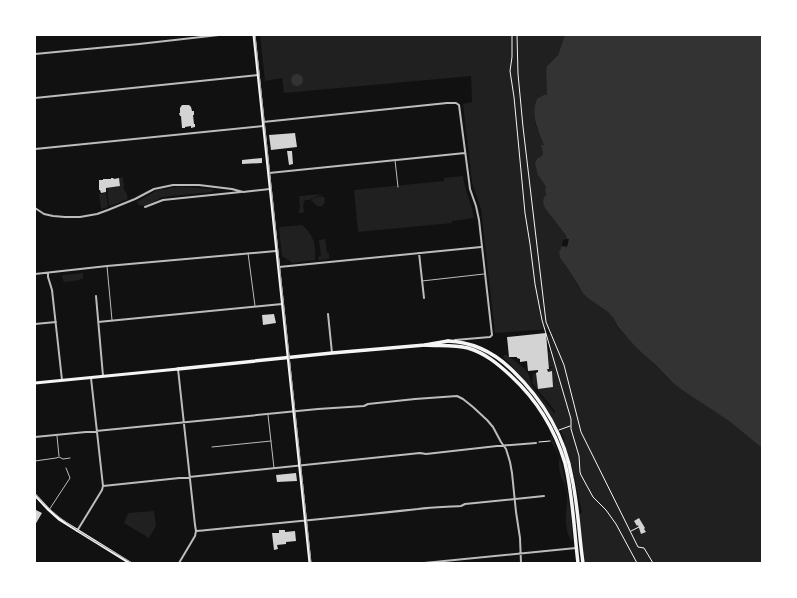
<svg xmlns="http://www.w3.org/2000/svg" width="797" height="598" font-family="'Noto Serif',serif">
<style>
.green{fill:#202020}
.water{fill:#333}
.building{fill:#d3d3d3}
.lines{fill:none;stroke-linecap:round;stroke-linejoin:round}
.path{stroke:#f5f5f5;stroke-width:1}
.service{stroke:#bcbcbc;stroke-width:1}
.minor{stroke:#bcbcbc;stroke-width:2}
.secondary{stroke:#f5f5f5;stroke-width:3}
.primary{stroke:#f5f5f5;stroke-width:3.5}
.trunk{stroke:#f5f5f5;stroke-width:3.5}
.tram{stroke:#9a9a9a;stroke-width:1}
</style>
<rect width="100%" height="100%" fill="#111"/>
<path class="green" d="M 260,35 L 565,35 L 558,55 L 547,66 L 546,71 L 547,95 L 536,102 L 534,113 L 536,126 L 545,145 L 538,175 L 546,187 L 545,189 L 546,195 L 565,234 L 567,239 L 563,240 L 562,246 L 559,252 L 560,258 L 568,269 L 578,286 L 589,299 L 608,312 L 614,319 L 618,328 L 644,355 L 656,365 L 673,383 L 682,390 L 729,421 L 762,448 L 762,563 L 585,563 L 579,515 L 582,512 L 572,467 L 563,440 L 565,440 L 560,429 L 558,429 L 547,409 L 535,391 L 503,357 L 504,355 L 507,355 L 525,369 L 528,373 L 532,386 L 555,414 L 555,411 L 532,383 C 532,379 533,377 533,373 L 536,373 L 538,389 L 553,387 L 552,372 L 548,372 L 547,369 L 553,368 L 552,367 L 549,367 L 548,352 L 550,352 L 552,356 L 552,350 L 547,335 L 549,334 L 551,335 L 551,329 L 495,333 L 481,209 L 472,182 L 463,104 L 472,102 L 471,76 L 284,93 L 282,78 L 265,81 Z
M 463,176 C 465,191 472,204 474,218 L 452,221 L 452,223 L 358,232 L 354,190 L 444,181 L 444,178 Z
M 123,177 L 124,190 L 126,192 L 128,199 L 110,206 L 109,205 L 107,188 L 120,186 L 119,178 Z
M 179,187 L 213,189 L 214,190 L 211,192 L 162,197 L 152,203 L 144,206 L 139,205 L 137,202 L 138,201 L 156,191 L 162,189 L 166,190 L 170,188 Z
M 106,193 L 108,207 L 101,209 L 99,194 Z
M 323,194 L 315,197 L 309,200 L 306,200 L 304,201 L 303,206 L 304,211 L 303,213 L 299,213 L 299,209 L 300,208 L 299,196 Z
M 321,196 L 324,197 C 325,200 326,204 322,206 L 317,206 L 311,200 L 314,198 Z
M 302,225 C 314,235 316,245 315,260 L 292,263 L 290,261 L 282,256 L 279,228 L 280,227 Z
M 325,239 L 327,253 L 329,253 L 329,259 L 319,260 L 318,257 L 321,256 L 319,240 Z
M 83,273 L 83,279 L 80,279 L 80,280 L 64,282 L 64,281 L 63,281 L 62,275 Z
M 551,435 C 563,463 567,487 571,517 C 571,525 573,534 572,542 C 560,522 570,508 566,488 C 565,482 561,478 560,473 C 558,467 560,461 558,455 C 556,447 549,444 551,435 Z
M 154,511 L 156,526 L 149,538 L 124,523 L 128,513 Z"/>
<path class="water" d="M 565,35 L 762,35 L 762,448 L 729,421 L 682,390 L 673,383 L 656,365 L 644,355 L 633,344 L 618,327 L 614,319 L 608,312 L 589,299 L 583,293 L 568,269 L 560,258 L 559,252 L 562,246 L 567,247 L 569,239 L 567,239 L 565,234 L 545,208 C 543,203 542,199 546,195 L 545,189 L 546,187 L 538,175 L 535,163 L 538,158 L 542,156 L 543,152 L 541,145 L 544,145 C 538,130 530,115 537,99 L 544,95 L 547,95 L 546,71 L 547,66 L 558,55 Z
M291 80a6 6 0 1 1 12 0a6 6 0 1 1-12 0Z"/>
<path class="building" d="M 182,105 L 189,105 L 191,107 L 192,111 L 194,111 L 194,115 L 193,115 L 194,124 L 195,124 L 195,127 L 191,128 L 191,126 L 185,127 L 185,128 L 182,128 L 181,116 L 180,116 L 179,113 L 180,113 L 180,108 Z
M 295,133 L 297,147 L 271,150 L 269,135 Z
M 287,151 L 292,151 L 293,164 L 289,165 Z
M 262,158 L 262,163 L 242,164 L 242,160 Z
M 111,178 L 113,178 L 114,179 L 119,178 L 120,186 L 106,188 L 106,192 L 101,193 L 100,190 L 99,190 L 99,180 L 103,180 L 103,179 L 111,179 Z
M 274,314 L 276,323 L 263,325 L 262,315 Z
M 546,333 L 549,369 L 547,369 L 548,372 L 552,371 L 553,387 L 538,389 L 536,373 L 538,372 L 538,370 L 528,371 L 527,361 L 520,362 L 520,359 L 517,358 L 517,357 L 509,357 L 507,337 Z
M 296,473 L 297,481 L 277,482 L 276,475 Z
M 36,510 L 42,513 L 35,525 L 35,511 Z
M 639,518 L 645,528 L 644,529 L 646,532 L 641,534 L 638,525 L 637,526 L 634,521 Z
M 279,530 L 285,530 L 285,532 L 295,531 L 296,541 L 286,542 L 286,544 L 277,545 L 278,549 L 274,550 L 272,533 L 279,533 Z"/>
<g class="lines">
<path class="path" d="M 512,35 L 512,57 L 510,71 L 514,97 L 525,213 L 530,244 L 535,284 L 542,320 L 571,419 L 571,429 L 579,456 L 580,472 L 581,475 L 593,497 L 606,510 L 616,524 L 637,563
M 517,35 L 518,74 L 523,127 L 546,322 L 564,365 L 581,432 L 638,547 L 644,548 L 653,563
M 559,430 L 570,426
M 539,442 L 550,441
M 631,531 L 639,527"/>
<path class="service" d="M 395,160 L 398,187
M 248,253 L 255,306
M 107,266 L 112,320
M 422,281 L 484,274
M 268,415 L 274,468
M 57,436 L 59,456
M 212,447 L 271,441
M 35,461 L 56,458 L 59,457 L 63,459 L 70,458
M 49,510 L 70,478 L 66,468"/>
<path class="minor" d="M 35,54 L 139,44 L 219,35
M 35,98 L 258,75
M 263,122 L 447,103 L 456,103 L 459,105 L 469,181 L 470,189 L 476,206 L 479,220 L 492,335 L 490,337 L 455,340
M 35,149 L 263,126
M 269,173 L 465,153
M 145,207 L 163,200 L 241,192
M 35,208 L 44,214 L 53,216 L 65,217 L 80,217 L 97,214 L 108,210 L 135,199 L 154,189 L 173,185 L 199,185 L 232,189 L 243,192 L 270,189
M 419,253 L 424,298
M 279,267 L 481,247
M 48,273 L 48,277 L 52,290 L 62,380
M 35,274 L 107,266 L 276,251
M 96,296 L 103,376
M 328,314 L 332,353
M 98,322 L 282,304
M 35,324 L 56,322
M 178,369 L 195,525 L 196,531 L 195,536 L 179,563
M 35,437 L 318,409 L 364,406 L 368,404 L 415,399 L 457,396 L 463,399 L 473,407 L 487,420 L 493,427 L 501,442 L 506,449 L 510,462 L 512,473 L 516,512 L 520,538 L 521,563
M 103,486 L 420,453 L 426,454 L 497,446 L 536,443
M 77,531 L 102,490 L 103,486 L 91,378
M 196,531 C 270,524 345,517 418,509 C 433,507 447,507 461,506 L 465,504 L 544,496
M 424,563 L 576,548"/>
<path class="secondary" d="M 254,35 L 310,563
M 35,383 L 178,369
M 35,495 L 49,510 L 59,519 L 130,563"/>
<path class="primary" d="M 178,369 L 332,353 L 425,345 L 448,341"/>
<path class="trunk" d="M 448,341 C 474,342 495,353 513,371 C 543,400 565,437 572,478 C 578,506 579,535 583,563
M 425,345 C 439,346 454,345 468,348 C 485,353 498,364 511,376 C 536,399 555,430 565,463 C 573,495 574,530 578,563"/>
<path class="tram" d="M 255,35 L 311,563
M 35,494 C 60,524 99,543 132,563"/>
</g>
<rect width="797" height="598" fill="none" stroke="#ffffff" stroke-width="72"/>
</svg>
